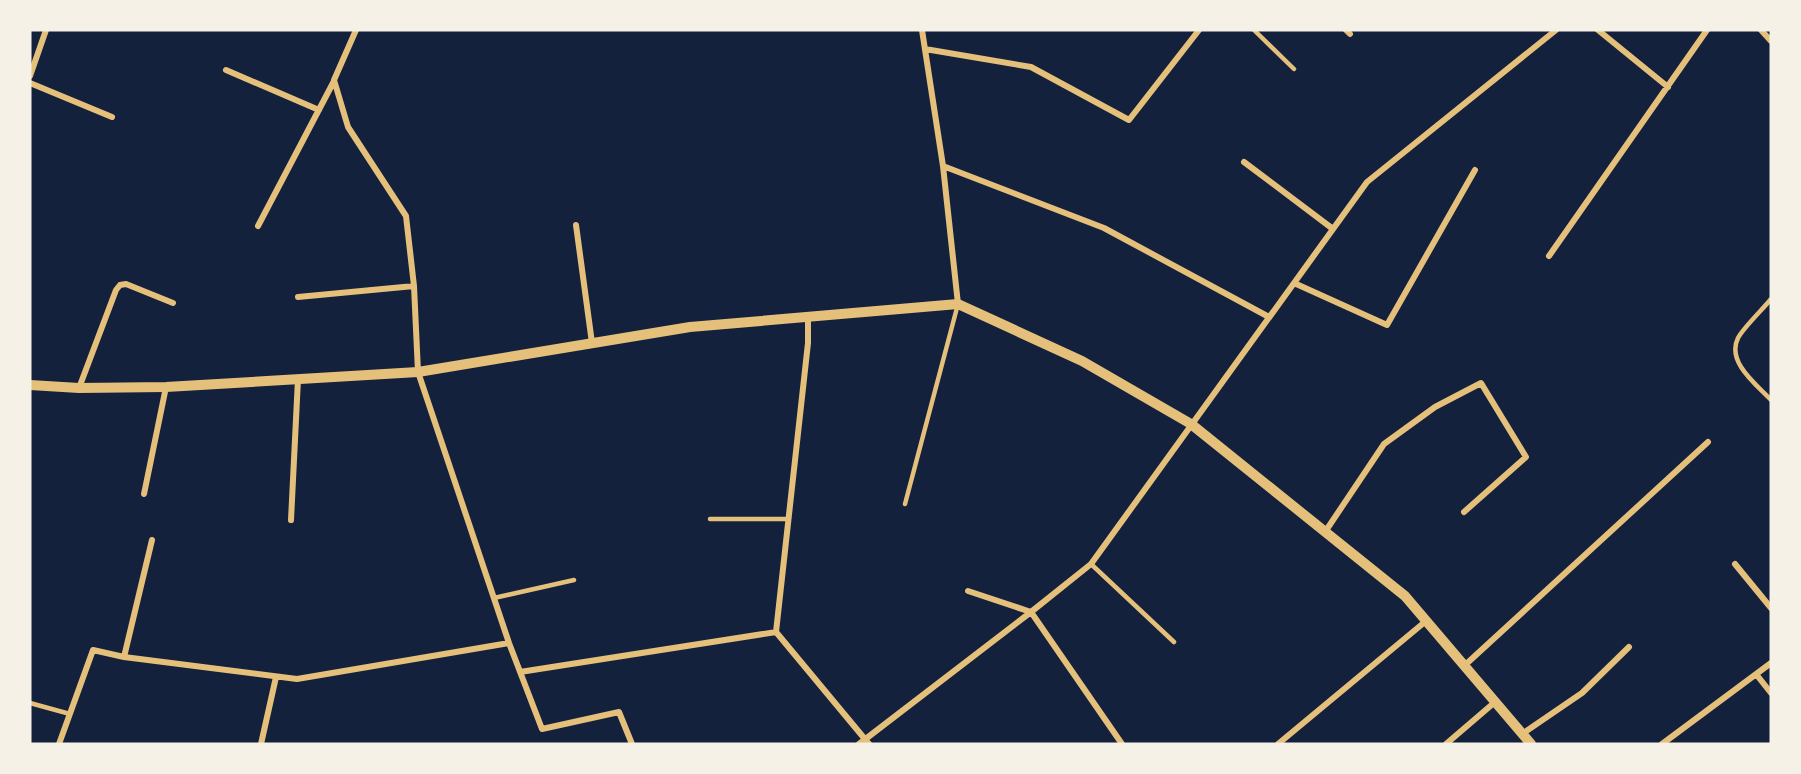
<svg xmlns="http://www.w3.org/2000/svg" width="1801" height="774" font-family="Inter,sans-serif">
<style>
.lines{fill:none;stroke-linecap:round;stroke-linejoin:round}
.service{stroke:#e5c07b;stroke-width:4.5}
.minor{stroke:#e5c07b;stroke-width:6}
.tertiary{stroke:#e5c07b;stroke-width:10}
</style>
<rect width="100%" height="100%" fill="#14213d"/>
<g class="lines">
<path class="service" d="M 1254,30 L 1294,69
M 1771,299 C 1763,309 1743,328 1738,338 C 1726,362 1757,385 1771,400
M 905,504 L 958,304
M 710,519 L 787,519
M 1091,564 L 1174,642
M 494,598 L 574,580
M 30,703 L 70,714"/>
<path class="minor" d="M 356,30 L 334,80 L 348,127 L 406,216 L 414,286 L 418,372 L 509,643 L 542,729 L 619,712 L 632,744
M 922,30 L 943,166 L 958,304
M 1346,30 L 1350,34
M 1598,30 L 1668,87
M 1761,30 L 1771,41
M 925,49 L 1031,67 L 1129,120 L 1199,30
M 226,70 L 319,110
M 30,76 L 46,30
M 30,83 L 112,117
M 1244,162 L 1333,229
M 943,166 L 1104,228 L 1269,317
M 576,225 L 592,343
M 258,226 L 334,81
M 1549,256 L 1707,30
M 1294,283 L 1387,325 L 1475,170
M 298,297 L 414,286
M 808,318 L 808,343 L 776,632 L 869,744
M 79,388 L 116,290 L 120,285 L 126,284 L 173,303
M 144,494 L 166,387
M 291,520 L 298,379
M 1325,532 L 1384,444 L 1435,407 L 1481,383 L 1526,457 L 1464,512
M 1735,564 L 1771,608
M 968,591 L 1031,612 L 1122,744
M 124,657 L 152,540
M 1464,666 L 1708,442
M 520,672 L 776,632
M 1756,674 L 1771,693
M 1522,734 L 1582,693 L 1629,647
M 59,744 L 93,650 L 124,657 L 297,679 L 509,643
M 261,744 L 276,677
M 859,744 L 1031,612 L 1091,564 L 1367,182 L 1556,30
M 1278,744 L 1426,621
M 1446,744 L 1495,702
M 1662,744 L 1771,663"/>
<path class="tertiary" d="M 30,385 L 79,388 L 166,387 L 418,372 L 690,327 L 958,304 L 1082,361 L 1191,424 L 1405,596 L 1531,744"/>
</g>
<rect width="1801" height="774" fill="none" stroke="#f6f1e7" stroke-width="63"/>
</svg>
